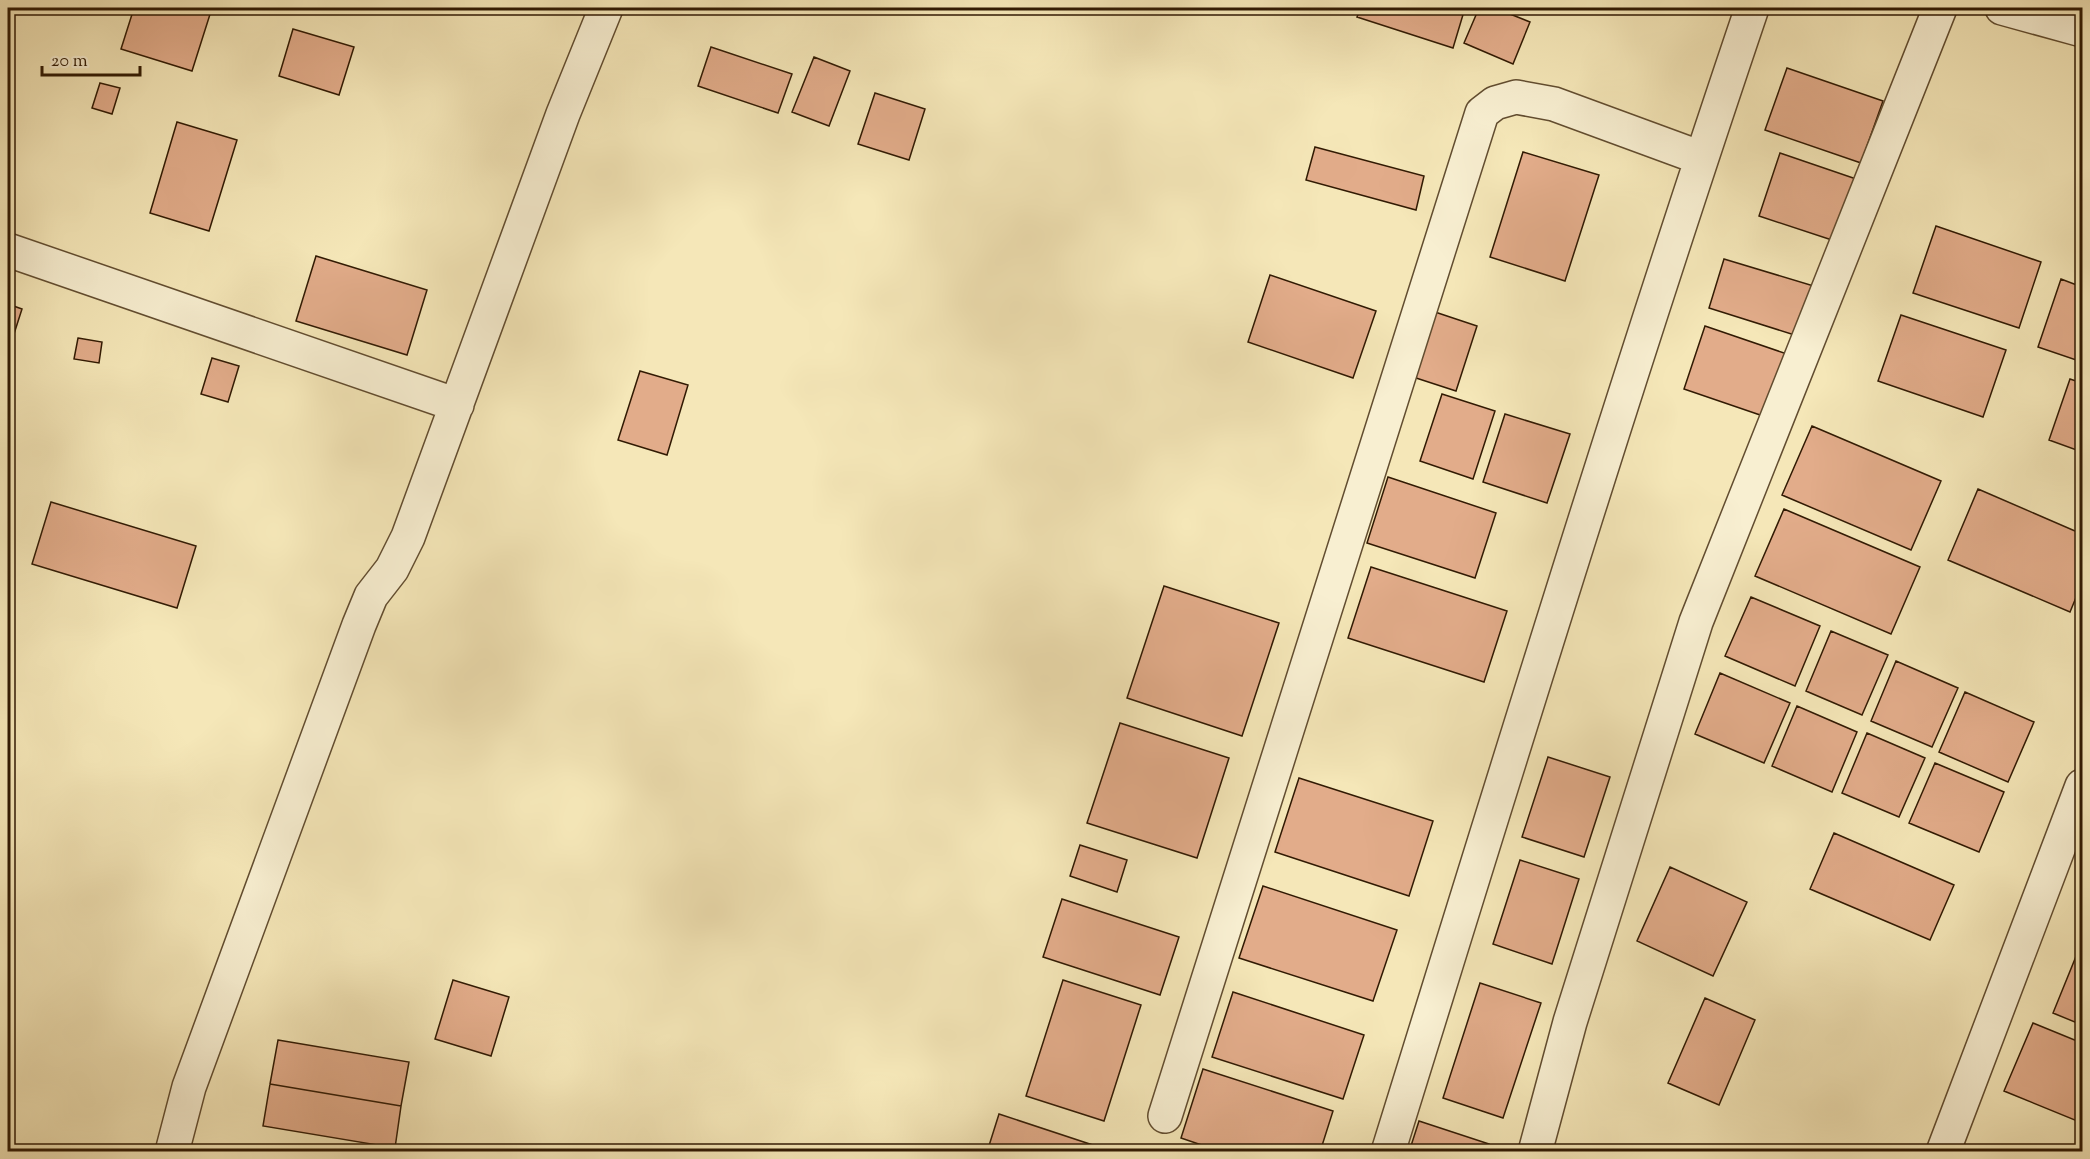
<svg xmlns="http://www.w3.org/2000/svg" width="2090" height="1159" font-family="'Sorts Mill Goudy',serif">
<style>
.building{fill:#e2ac8a;stroke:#311a03;stroke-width:1.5}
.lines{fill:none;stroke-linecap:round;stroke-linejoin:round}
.minor-casing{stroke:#624d30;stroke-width:36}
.minor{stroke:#f8efd1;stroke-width:33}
</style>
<rect width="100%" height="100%" fill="#f5e7b8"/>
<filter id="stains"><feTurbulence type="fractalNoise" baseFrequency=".00333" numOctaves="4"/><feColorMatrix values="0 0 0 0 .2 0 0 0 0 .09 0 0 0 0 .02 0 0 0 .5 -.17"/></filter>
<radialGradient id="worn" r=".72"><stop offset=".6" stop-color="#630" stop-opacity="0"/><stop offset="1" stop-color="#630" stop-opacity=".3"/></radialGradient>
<path class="building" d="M 134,8 L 212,8 L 192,71 L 121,49 Z
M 1361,8 L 1465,8 L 1453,48 L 1357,17 Z
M 1479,8 L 1495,8 L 1530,22 L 1513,64 L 1464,43 Z
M 293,29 L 354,47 L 339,95 L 279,76 Z
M 711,47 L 792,74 L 778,113 L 698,86 Z
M 814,57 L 850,71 L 829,126 L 792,112 Z
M 1787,68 L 1883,101 L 1861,163 L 1765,130 Z
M 100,83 L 120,88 L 112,114 L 92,108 Z
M 875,93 L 925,109 L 909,160 L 858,144 Z
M 177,122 L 237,140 L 209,231 L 150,213 Z
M 1315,147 L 1424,176 L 1416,210 L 1306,180 Z
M 1523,152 L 1599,175 L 1565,281 L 1490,257 Z
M 1780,153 L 1862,181 L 1841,243 L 1759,216 Z
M 1936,226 L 2041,262 L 2019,328 L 1913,293 Z
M 316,256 L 427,290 L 407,355 L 296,321 Z
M 1724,259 L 1817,287 L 1801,337 L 1709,308 Z
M 1270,275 L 1376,311 L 1353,378 L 1248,342 Z
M 2061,279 L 2082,287 L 2082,362 L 2038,347 Z
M 8,304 L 22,309 L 13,337 L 8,335 Z
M 1435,312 L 1477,326 L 1456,391 L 1413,377 Z
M 1901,315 L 2006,350 L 1983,417 L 1878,381 Z
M 1705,326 L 1787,354 L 1766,417 L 1684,389 Z
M 78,338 L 102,342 L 99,363 L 74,359 Z
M 212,358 L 239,366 L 228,402 L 201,394 Z
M 640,371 L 688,385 L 667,455 L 618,440 Z
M 2070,379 L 2082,383 L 2082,452 L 2049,440 Z
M 1442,394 L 1495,411 L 1473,479 L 1420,461 Z
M 1505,414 L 1570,434 L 1547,503 L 1483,482 Z
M 1812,426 L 1941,481 L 1911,550 L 1782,495 Z
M 1388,477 L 1496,513 L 1475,578 L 1367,543 Z
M 1978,489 L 2082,534 L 2082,583 L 2070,612 L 1948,560 Z
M 51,502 L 196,546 L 177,608 L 32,564 Z
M 1784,509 L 1920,567 L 1891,634 L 1755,576 Z
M 1371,567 L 1507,611 L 1484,682 L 1348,638 Z
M 1164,586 L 1279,623 L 1242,736 L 1127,698 Z
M 1751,597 L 1820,626 L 1795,686 L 1725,656 Z
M 1831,631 L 1888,655 L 1862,715 L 1806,691 Z
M 1896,661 L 1958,688 L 1932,747 L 1871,721 Z
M 1720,673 L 1790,703 L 1764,763 L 1695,734 Z
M 1965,692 L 2034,722 L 2008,782 L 1939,752 Z
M 1797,706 L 1857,732 L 1832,792 L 1772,766 Z
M 1120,723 L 1229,758 L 1197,858 L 1087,823 Z
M 1867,733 L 1925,758 L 1899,817 L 1842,793 Z
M 1548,757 L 1610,777 L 1584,857 L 1522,837 Z
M 1935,763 L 2004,792 L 1979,852 L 1909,823 Z
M 1299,778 L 1433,821 L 1409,896 L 1275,852 Z
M 1834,833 L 1954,885 L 1930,940 L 1810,889 Z
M 1080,845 L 1127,860 L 1117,892 L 1070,876 Z
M 1520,860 L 1579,879 L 1552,964 L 1493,944 Z
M 1670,867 L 1747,902 L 1713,976 L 1637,941 Z
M 1263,886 L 1397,930 L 1373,1001 L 1239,958 Z
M 1062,899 L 1179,937 L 1160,995 L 1043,957 Z
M 2079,949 L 2082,950 L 2082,1025 L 2053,1013 Z
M 453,980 L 509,997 L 491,1056 L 435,1039 Z
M 1063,980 L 1141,1005 L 1104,1121 L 1026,1096 Z
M 1480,983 L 1541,1003 L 1503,1118 L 1443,1098 Z
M 1233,992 L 1364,1035 L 1343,1099 L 1212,1057 Z
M 1705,998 L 1755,1020 L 1719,1105 L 1668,1083 Z
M 2033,1023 L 2082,1043 L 2082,1123 L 2004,1091 Z
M 278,1040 L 409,1062 L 401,1106 L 270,1084 Z
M 1203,1069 L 1333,1111 L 1320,1152 L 1222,1152 L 1181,1138 Z
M 270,1084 L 401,1106 L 395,1148 L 263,1126 Z
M 999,1114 L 1114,1152 L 987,1152 Z
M 1419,1121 L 1489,1144 L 1486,1152 L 1409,1152 Z"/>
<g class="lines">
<defs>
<path id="minor" d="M 2002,8 L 2082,30
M 8,250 L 457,405
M 1165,1116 L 1482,113 L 1495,103 L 1516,97 L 1554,104 L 1701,158
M 172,1152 L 189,1087 L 359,625 L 371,596 L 392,569 L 408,537 L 563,114 L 606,8
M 1388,1152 C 1507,769 1624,386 1752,8
M 1535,1152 L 1570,1022 L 1696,622 L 1940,8
M 1943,1152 L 2082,786"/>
</defs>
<use href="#minor" class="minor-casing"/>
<use href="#minor" class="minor"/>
</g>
<rect width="2090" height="1159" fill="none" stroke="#f5e7b8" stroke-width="30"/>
<rect x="9" y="9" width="2072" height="1141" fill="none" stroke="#311a03" stroke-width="3"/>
<rect x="15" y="15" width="2060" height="1129" fill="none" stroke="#311a03" stroke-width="1.5"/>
<path d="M42 66v9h98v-9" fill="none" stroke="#311a03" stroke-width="3"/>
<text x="51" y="66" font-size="18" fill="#311a03" stroke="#f8efd1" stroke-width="4.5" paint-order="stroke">20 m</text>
<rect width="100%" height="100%" filter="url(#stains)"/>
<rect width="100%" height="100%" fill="url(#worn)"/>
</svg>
